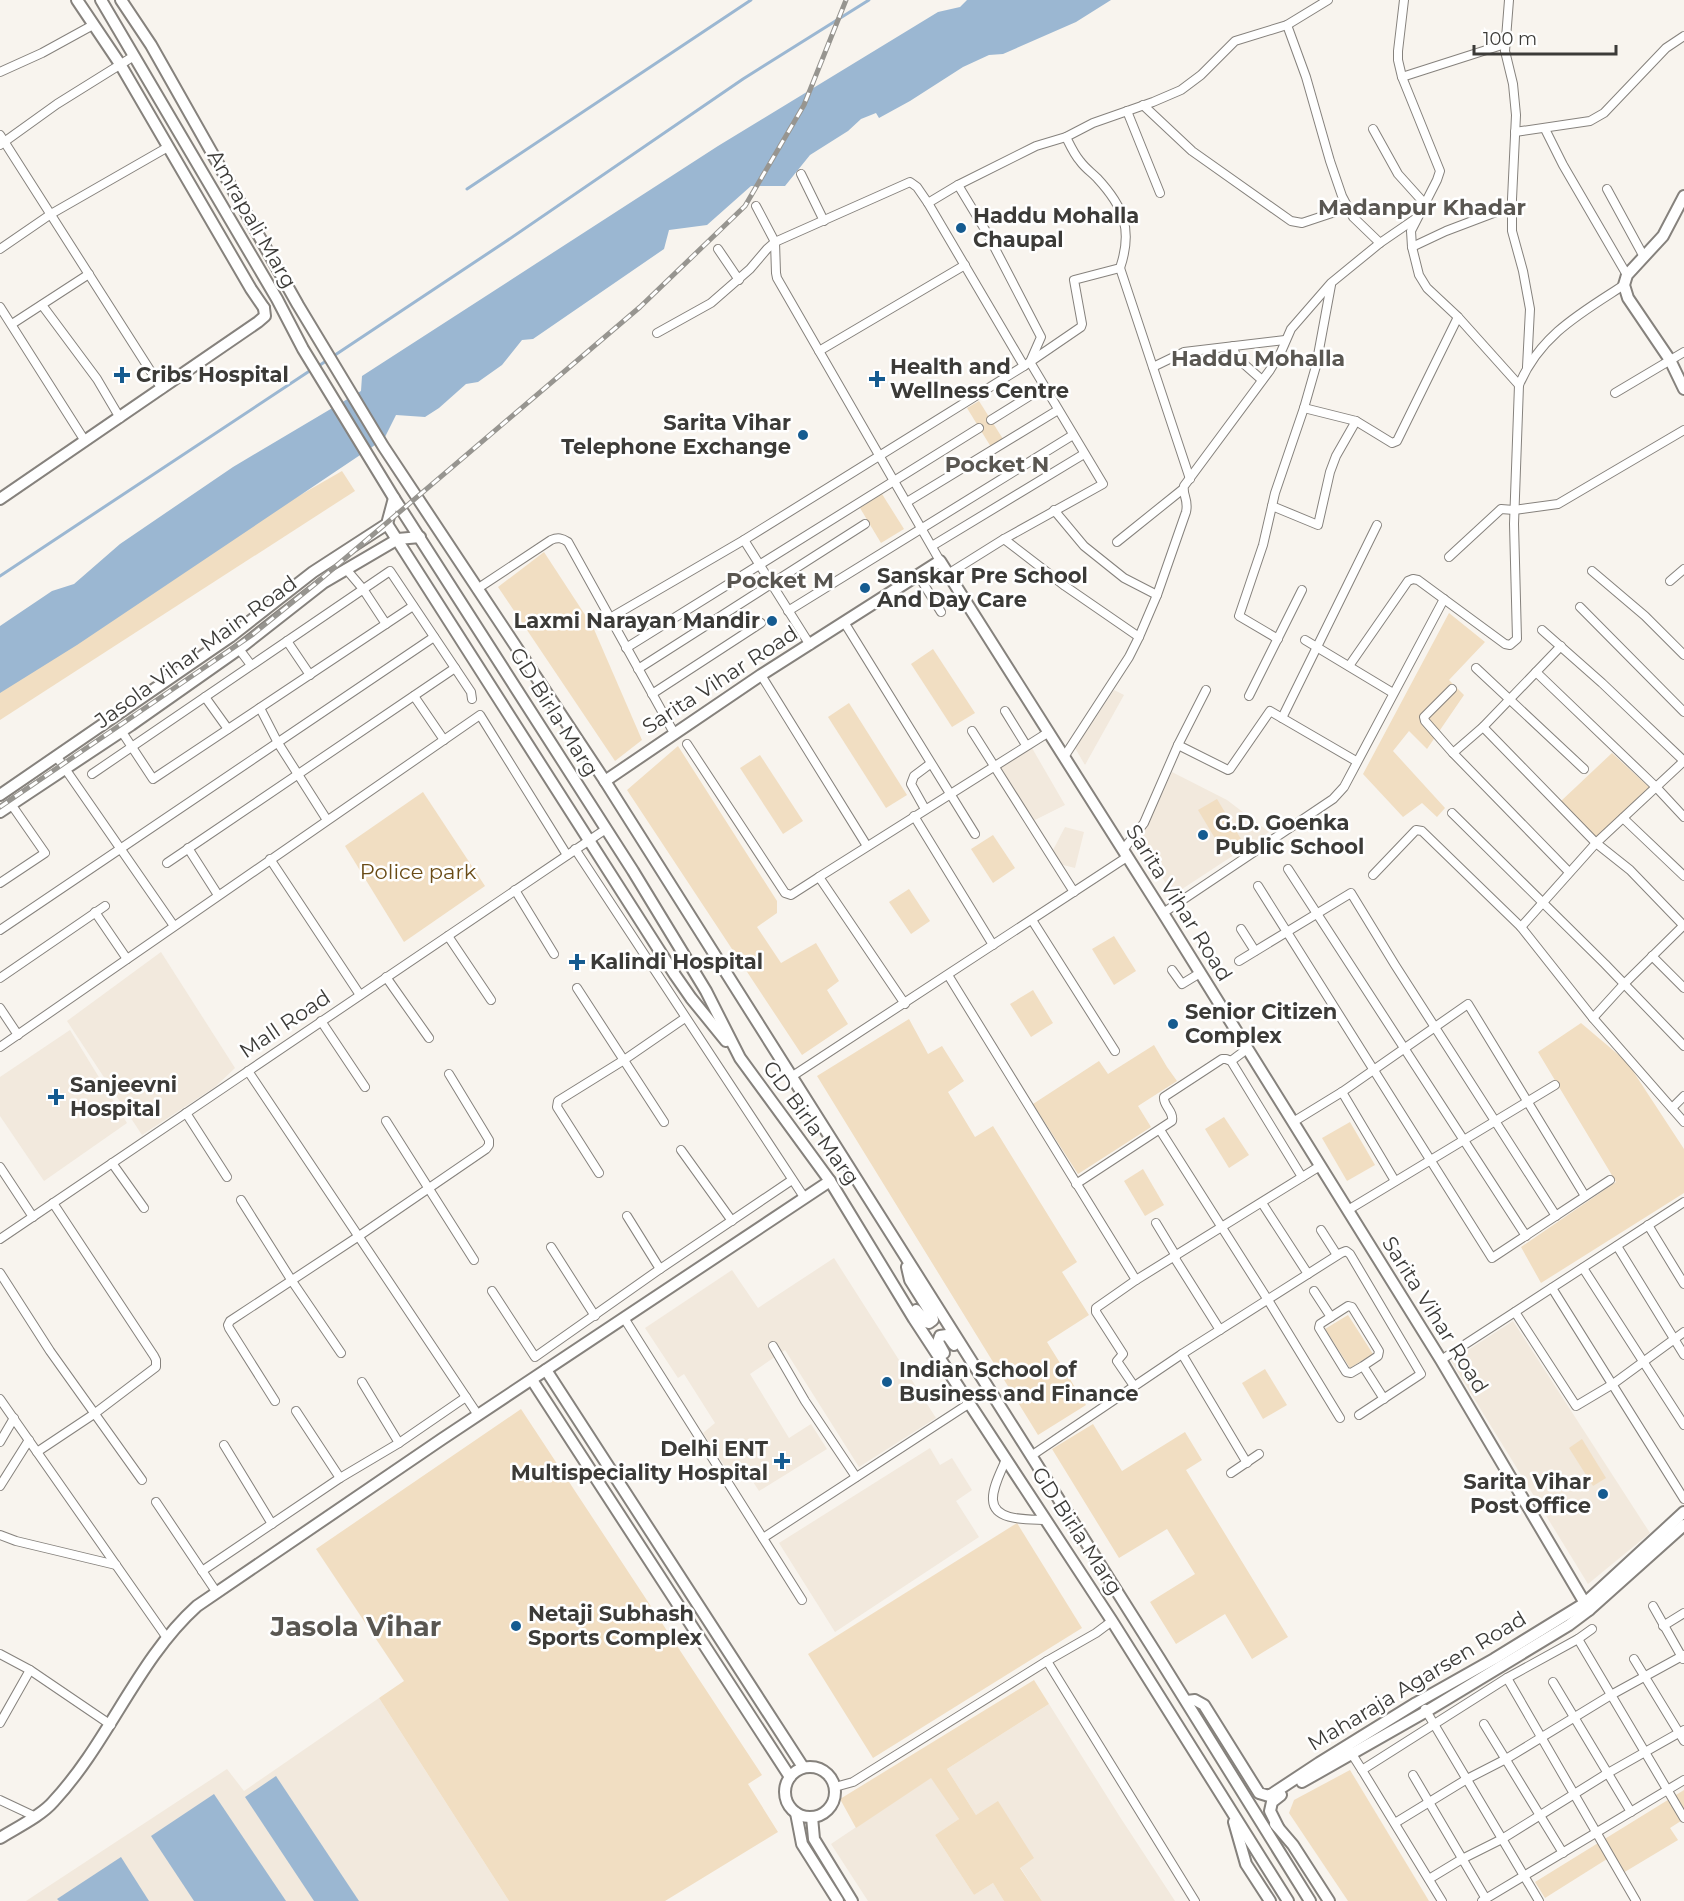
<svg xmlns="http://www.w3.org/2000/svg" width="1684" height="1901" font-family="Montserrat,sans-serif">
	<rect width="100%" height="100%" fill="#f8f4ee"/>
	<!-- built -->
	<g fill="#f2e9dd">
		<polygon points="1114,690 1124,695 1085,765 1075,748"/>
		<polygon points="1032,748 1065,805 1033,821 999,768"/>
		<polygon points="1172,772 1227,800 1269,832 1173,895 1138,838 1146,828"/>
		<polygon points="1065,827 1084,832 1075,868 1059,864 1052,852"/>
		<polygon points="161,952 235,1068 215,1087 142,1135 67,1021"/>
		<polygon points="70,1030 127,1123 44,1181 0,1116 0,1077"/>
		<polygon points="834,1258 936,1418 859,1467 785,1350 750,1374 789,1438 811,1424 827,1449 759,1491 744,1468 731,1476 703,1433 715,1423 684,1374 678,1378 645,1328 732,1270 758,1308"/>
		<polygon points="1513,1321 1650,1533 1588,1584 1451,1361"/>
		<polygon points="930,1448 940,1465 952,1458 972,1490 956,1501 979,1537 835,1632 779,1543"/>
		<polygon points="379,1698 509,1901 26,1901 227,1769 244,1791"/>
		<polygon points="1049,1704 1120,1817 1175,1901 1042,1901 1020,1867 1033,1858 998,1802 976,1815 947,1769"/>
		<polygon points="931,1777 959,1819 935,1835 974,1895 993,1883 1004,1901 868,1901 831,1844"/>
	</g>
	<!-- green -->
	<g fill="#f1dec2">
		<polygon points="979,401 1003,439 991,447 967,408"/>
		<polygon points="342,471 355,491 0,720 0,683 97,612"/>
		<polygon points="882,494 904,529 881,543 860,508"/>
		<polygon points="544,552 593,627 642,740 615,761 498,587"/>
		<polygon points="1449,613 1485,642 1449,680 1464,695 1427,749 1409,731 1393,751 1445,808 1437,817 1422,803 1403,817 1363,774"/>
		<polygon points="933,649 975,713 952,727 911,664"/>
		<polygon points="849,703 907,795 886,808 828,717"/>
		<polygon points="678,746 777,901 777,913 757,927 781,963 816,943 839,981 827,990 848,1024 802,1055 627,790"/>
		<polygon points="1612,753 1650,788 1596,839 1560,802"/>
		<polygon points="760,755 803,821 783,834 740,768"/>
		<polygon points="423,792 485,886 404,942 345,846"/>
		<polygon points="1217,799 1241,839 1222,850 1198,810"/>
		<polygon points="993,835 1015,868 993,883 971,849"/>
		<polygon points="909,889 930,921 911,934 889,902"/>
		<polygon points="1114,936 1136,971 1114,985 1092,949"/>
		<polygon points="1033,990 1053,1023 1031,1037 1010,1004"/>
		<polygon points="909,1019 928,1054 942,1046 964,1081 948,1092 975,1137 993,1126 1077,1262 1062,1272 1089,1315 1047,1342 1086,1405 1038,1435 817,1076"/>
		<polygon points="1581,1023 1627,1062 1684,1149 1684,1193 1541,1283 1521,1247 1616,1182 1538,1052"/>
		<polygon points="1154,1045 1167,1067 1177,1081 1138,1106 1151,1127 1078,1174 1033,1104 1099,1061 1108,1074"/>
		<polygon points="1224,1117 1249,1155 1229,1168 1205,1129"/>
		<polygon points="1350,1122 1375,1165 1347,1181 1322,1138"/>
		<polygon points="1143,1169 1164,1205 1145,1216 1124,1181"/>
		<polygon points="1348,1315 1373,1354 1350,1368 1325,1329"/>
		<polygon points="1265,1369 1287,1405 1263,1419 1242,1383"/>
		<polygon points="521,1409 762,1775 748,1784 778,1832 665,1901 509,1901 379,1698 404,1681 316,1549"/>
		<polygon points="1093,1424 1122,1471 1185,1432 1202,1460 1186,1470 1288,1637 1252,1659 1225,1614 1176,1644 1150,1602 1195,1574 1167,1529 1119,1558 1052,1449"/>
		<polygon points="1582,1439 1606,1478 1593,1486 1569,1448"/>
		<polygon points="1017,1523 1082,1628 873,1758 808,1654"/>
		<polygon points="1034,1680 1049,1704 947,1769 976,1815 998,1801 1034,1858 1020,1868 1042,1901 1004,1901 993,1883 974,1895 935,1835 959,1819 931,1778 856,1828 840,1799"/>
		<polygon points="1350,1770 1429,1901 1348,1901 1289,1813 1294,1800"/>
		<polygon points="1684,1790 1684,1819 1670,1828 1678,1840 1618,1876 1607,1859 1545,1898 1535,1882"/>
	</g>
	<!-- water -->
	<g fill="#9bb7d2">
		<polygon points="967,0 1111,0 1076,22 1003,54 989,55 963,67 910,101 879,118 876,113 861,119 848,131 810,155 785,186 751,186 707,225 669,230 664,249 533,339 522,340 502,365 478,382 466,384 439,408 425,417 396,415 384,439 77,645 0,693 0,626 52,591 74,584 120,544 233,467 361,391 362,376 718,146 938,12 960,7"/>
		<polygon points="276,1776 359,1901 314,1901 245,1797"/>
		<polygon points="214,1794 286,1901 194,1901 151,1836"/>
		<polygon points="121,1857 149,1901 59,1901 57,1899"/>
	</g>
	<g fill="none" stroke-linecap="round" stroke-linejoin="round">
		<!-- stream -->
		<g stroke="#9bb7d2" stroke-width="3">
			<polyline points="467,189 751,0"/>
			<polyline points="317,367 505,242 743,79 869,0"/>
			<polyline points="0,576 311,370"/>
		</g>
		<!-- street casing -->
		<g stroke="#86827d" stroke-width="10">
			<g id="street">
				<polyline points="1404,0 1398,51 1398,60 1402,77 1440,171 1437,180 1411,231 1412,247 1419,275 1427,288 1458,317 1519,385"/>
				<polyline points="1509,0 1505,51 1513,84 1516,115 1512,199 1512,231 1523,271 1530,309 1527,367"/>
				<polyline points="1287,25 1306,77 1330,161 1342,196 1353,217 1380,243"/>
				<polyline points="0,72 42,53 93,25"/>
				<polyline points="1402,77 1505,44"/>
				<polyline points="1143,105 1192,151 1291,221 1302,223 1347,208"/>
				<polyline points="1127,111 1160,193"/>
				<polyline points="1373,129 1398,174 1425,204"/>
				<polyline points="1545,129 1563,165 1627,275"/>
				<polyline points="1515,132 1590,121 1604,113 1666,48 1684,36"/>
				<polyline points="0,135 162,389"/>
				<polyline points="0,145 57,104 134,56"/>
				<polyline points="801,174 824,221"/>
				<polyline points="1607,189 1644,257"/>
				<polyline points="928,203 958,185 1036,146 1066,137 1093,123 1153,102 1181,90 1201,75 1235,41 1287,25 1328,0"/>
				<polyline points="756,206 775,242 776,273 777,278 940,561"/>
				<polyline points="1412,247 1446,231 1512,206"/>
				<polyline points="0,249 51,214 168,147"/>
				<polyline points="718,249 739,280"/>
				<polyline points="1120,268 1190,479"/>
				<polyline points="42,305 97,379 120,418"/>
				<polyline points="0,307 85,441"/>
				<polyline points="12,324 89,274"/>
				<polyline points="657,333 711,303 750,269 767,249 775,242 910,182 917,187 928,203 1024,366"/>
				<polyline points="1233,346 1236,357 1262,380"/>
				<polyline points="819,351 965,265"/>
				<polyline points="1153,367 1184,352 1285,340"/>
				<polyline points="1615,393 1684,352"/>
				<polyline points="991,420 1044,387"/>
				<polyline points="1356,421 1392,443 1397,441 1458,317"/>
				<polyline points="907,502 1058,410"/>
				<polyline points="1272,506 1318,525 1330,472 1336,456 1356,421 1304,408"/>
				<polyline points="1054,510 1084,546 1124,578 1157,595"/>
				<polyline points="1004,539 1065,586 1139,637"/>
				<polyline points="744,540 810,645"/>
				<polyline points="1117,542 1183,489"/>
				<polyline points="932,546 1084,454"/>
				<polyline points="1449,557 1501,509 1514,510 1558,504 1684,430"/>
				<polyline points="346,569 363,589 386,624"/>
				<polyline points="1592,571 1645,616 1684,655"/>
				<polyline points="948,574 1004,539 1103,484 1030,362 1041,337 987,233 958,185"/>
				<polyline points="918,575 941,612"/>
				<polyline points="1670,581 1684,569"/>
				<path d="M477,589L551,540C558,537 562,538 568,542L674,733"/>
				<polyline points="1580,607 1684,712"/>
				<polyline points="788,611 1073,435"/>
				<path d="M610,618L744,540L1024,366L1081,327L1082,324L1074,280L1120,268C1133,230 1124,207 1097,178C1091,172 1085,168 1080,161C1074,154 1070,145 1066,137"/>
				<polyline points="844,622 975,834"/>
				<polyline points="1542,630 1602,683 1684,761"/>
				<polyline points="1278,639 1239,616 1263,545 1275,493 1304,408 1316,366 1331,285"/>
				<polyline points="1305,640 1393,693"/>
				<polyline points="287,641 310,675"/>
				<polyline points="626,648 979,428"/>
				<polyline points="239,649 251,665"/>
				<path d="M1349,666L1408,581L1413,579L1418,580L1505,644L1510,645L1517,639L1514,524L1519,385C1540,335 1581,313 1624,285"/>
				<polyline points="1476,668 1584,769"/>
				<polyline points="638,669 865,524"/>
				<polyline points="1536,672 1656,787 1684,817"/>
				<polyline points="761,675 867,846"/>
				<polyline points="1452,689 1424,717 1425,721 1453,753 1569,872"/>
				<polyline points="652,694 761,623"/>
				<polyline points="414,696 444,740"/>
				<polyline points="1249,696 1302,590"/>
				<polyline points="205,697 228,729"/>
				<polyline points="260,708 278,743 327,820"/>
				<polyline points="1005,711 1026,745"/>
				<polyline points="1282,718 1377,525"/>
				<polyline points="1483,727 1596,843 1630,870 1684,926"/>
				<polyline points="972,731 1074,892"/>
				<polyline points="122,732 153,779 413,606"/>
				<polyline points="687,744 785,893 791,895 819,877 905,1004"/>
				<polyline points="1178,745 1228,770 1230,769 1270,711 1356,761"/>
				<polyline points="1453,753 1483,727 1561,646"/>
				<polyline points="57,757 174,926"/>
				<path d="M1064,757L1129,657L1139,637L1157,595L1186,512C1189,499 1182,495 1184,486L1270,370L1281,352L1291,329L1331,283L1380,243L1415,219"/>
				<polyline points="92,774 390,571 455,668 471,692 472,699"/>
				<polyline points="925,809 911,784 914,776 930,764"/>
				<polyline points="1452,813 1605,964 1684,1046"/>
				<polyline points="914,816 993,945"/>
				<polyline points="1623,818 1684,876"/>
				<polyline points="188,848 218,895"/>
				<polyline points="575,849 804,1197"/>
				<polyline points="1123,850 1144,823 1178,745 1206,690"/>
				<polyline points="270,859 360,995"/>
				<polyline points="167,863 455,668"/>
				<polyline points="1288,869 1526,1236"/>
				<polyline points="1373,875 1416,830 1422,831 1521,927 1593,1018 1684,1122"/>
				<polyline points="819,877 1049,732"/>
				<polyline points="0,883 45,853 11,804"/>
				<polyline points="1258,886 1492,1258 1610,1180"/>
				<polyline points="515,890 554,954"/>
				<polyline points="95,912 127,959"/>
				<polyline points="1163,913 1333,799 1344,787 1444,599"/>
				<polyline points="1032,920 1115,1051"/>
				<polyline points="1521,927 1596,843 1684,761"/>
				<polyline points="1241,929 1255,951"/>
				<polyline points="0,930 434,637"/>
				<polyline points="448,936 491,1000"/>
				<polyline points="1652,956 1684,988"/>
				<polyline points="1239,961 1351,893 1395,965 1556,1216"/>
				<polyline points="1172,970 1182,984 1200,973"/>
				<polyline points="948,975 1136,1280"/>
				<polyline points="386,977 429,1038"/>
				<polyline points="0,978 105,906"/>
				<polyline points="577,988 664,1122"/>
				<polyline points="0,1008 18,1035"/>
				<polyline points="1593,1018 1624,984 1684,925"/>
				<polyline points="321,1021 365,1087"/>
				<polyline points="0,1047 480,715 567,855"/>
				<polyline points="1231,1061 1247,1049"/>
				<polyline points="248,1071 478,1415"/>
				<polyline points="791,1077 1127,857"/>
				<polyline points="1342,1092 1395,1181"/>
				<polyline points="1672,1108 1684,1096"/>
				<polyline points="186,1113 227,1177"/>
				<polyline points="386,1121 474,1260"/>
				<polyline points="1293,1122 1342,1092 1468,1004 1585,1196"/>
				<polyline points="1160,1130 1268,1300 1340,1418"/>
				<polyline points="681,1150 732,1221"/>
				<polyline points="112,1163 144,1208"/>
				<polyline points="0,1167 33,1217"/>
				<polyline points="599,1173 557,1107 558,1101 624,1060 685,1018"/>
				<path d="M1076,1184L1172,1121C1174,1111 1163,1106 1164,1097L1222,1059H1226L1231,1061L1302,1177"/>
				<polyline points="241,1200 292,1281 341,1353"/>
				<polyline points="1262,1203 1308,1274"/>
				<polyline points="1348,1210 1555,1085"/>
				<polyline points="627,1216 660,1269"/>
				<polyline points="1156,1223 1176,1256"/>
				<polyline points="1648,1225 1684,1284"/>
				<polyline points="1321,1230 1337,1255"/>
				<polyline points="0,1239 606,829"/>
				<polyline points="1617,1246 1684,1355"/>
				<polyline points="551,1247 595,1316"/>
				<polyline points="1174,1257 1220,1330"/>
				<polyline points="1583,1268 1684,1425"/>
				<polyline points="0,1273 50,1351 142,1480"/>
				<polyline points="1552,1288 1684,1499"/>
				<polyline points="492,1291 535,1357 660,1269 792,1180"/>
				<polyline points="1314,1291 1331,1317"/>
				<polyline points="1515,1312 1576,1406 1613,1384 1684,1332"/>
				<polyline points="624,1318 802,1600"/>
				<polyline points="773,1346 805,1401 856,1477"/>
				<polyline points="1182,1354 1247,1463"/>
				<polyline points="1441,1360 1684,1202"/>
				<polyline points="1363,1366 1378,1356 1379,1351 1352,1307 1348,1306 1320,1324 1319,1328 1346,1372 1351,1373 1363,1366 1384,1399"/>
				<polyline points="362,1382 399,1443"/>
				<polyline points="1134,1386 1117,1361 1123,1354 1096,1312 1096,1308 1136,1280 1320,1166"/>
				<polyline points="0,1399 167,1638"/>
				<polyline points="275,1401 229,1328 228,1325 230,1321 359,1236 486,1149 489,1145 489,1140 449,1074"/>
				<polyline points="296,1411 340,1478"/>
				<polyline points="0,1442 14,1418"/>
				<polyline points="224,1445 272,1524"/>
				<polyline points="37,1452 94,1414 156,1367 156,1360 154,1356 53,1203"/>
				<polyline points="1031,1456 1182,1354 1341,1253 1346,1251 1350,1254 1421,1374 1359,1415"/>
				<path d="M1006,1459C1002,1470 992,1487 993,1500C994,1522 1030,1519 1046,1520"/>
				<polyline points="1231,1473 1259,1454"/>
				<polyline points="0,1486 29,1440"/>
				<polyline points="156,1502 217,1593"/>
				<polyline points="0,1535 16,1541 116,1565"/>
				<polyline points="763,1538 970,1403"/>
				<polyline points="202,1571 340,1478 399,1443 466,1397"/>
				<polyline points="1653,1606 1683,1659"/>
				<polyline points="1663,1626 1684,1613"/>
				<polyline points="1578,1639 1684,1818"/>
				<polyline points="0,1654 30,1670 111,1725"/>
				<polyline points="1634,1659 1684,1741"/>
				<polyline points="1047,1661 1195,1901"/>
				<polyline points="1507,1678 1636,1901"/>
				<polyline points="1553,1682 1631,1812"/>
				<polyline points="1425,1709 1539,1901"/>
				<polyline points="0,1723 30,1670"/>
				<polyline points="1484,1724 1563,1853"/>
				<polyline points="1350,1751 1362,1770"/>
				<polyline points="1413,1775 1486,1899"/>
				<polyline points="835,1787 853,1782 1047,1661 1096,1633 1112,1621"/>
				<polyline points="0,1800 34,1816"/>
				<polyline points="1395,1823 1467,1779 1506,1759 1611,1695 1684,1655"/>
				<polyline points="1429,1879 1462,1859 1502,1839 1608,1773 1684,1730"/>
				<polyline points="1442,1901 1362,1770 1507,1678 1578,1639 1592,1629"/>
				<polyline points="1482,1901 1684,1780"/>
			</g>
		</g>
		<!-- secondary casing -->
		<g stroke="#86827d" stroke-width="14">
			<g id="secondary">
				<polyline points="77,0 120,64 251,289 264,308"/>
				<polyline points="101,0 277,299 303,349 394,498 633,871 706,991 740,1058 830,1181 914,1319 1112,1621 1288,1901"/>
				<polyline points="121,0 151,45 298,305 383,446 605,781 1159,1658 1310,1901"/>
				<polyline points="1684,196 1663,236 1627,275 1624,285 1628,298 1670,360 1684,389"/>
				<polyline points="0,499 258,322 265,316 264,308"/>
				<polyline points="387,524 675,975 691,998 726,1041"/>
				<polyline points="605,781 761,675 940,561 1163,913 1441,1360 1589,1610"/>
				<polyline points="0,795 230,637 313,572 387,524 394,498"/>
				<polyline points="0,812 131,725 239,649 323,583 398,539 420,537"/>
				<polyline points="907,1267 910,1280 932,1315 933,1320 929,1323 926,1322 916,1310"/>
				<polyline points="944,1353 938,1342 940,1336 947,1335 954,1345"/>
				<polyline points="546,1370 803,1767"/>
				<polyline points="532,1380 790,1777"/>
				<polyline points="1187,1701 1195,1700 1204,1705 1259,1793 1269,1796 1319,1763 1416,1703 1494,1659 1585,1603 1684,1512"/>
				<circle cx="810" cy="1792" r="25"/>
				<polyline points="1302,1782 1427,1711 1569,1625 1589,1610 1684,1525"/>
				<polyline points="796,1813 802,1844 838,1901"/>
				<polyline points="812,1817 814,1839 852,1901"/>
				<polyline points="1234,1822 1246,1864 1270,1901"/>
				<polyline points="1275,1824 1293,1845 1329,1901"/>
				<polyline points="1278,1827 1270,1811 1272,1802 1281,1795"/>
				<path d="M0,1838C16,1828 41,1816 53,1802C109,1742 137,1660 197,1606L442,1439L830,1181"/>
			</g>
		</g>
		<!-- street -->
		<use href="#street" stroke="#fff" stroke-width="8"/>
		<!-- secondary -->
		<use href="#secondary" stroke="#fff" stroke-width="10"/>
		<!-- rail casing -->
		<g stroke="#979590" stroke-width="5">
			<polyline id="rail" points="0,807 252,635 315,584 640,307 745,206 804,105 846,0"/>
		</g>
		<!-- rail -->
		<use href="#rail" stroke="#fff" stroke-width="3" stroke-dasharray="9" stroke-linecap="butt"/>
	</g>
	<!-- markers -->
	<g fill="#155b90" stroke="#fff" stroke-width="2">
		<circle cx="961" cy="228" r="6"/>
		<path d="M119 366h6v6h6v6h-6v6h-6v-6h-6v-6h6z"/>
		<path d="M874 370h6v6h6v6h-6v6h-6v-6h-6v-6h6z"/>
		<circle cx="803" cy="435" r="6"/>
		<circle cx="865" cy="588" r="6"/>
		<circle cx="772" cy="621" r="6"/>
		<circle cx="1203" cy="835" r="6"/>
		<path d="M574 953h6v6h6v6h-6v6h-6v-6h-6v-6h6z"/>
		<circle cx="1173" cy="1024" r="6"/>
		<path d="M53 1088h6v6h6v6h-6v6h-6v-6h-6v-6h6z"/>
		<circle cx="887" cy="1382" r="6"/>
		<path d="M779 1452h6v6h6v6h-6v6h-6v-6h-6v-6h6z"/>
		<circle cx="1603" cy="1494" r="6"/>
		<circle cx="516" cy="1626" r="6"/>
	</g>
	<g text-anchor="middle" stroke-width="5" stroke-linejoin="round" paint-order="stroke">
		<!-- poi labels -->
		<g font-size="21" font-weight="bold" fill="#3c3b38" stroke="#fff" text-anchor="start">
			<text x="973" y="223">Haddu Mohalla<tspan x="973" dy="24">Chaupal</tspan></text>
			<text x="890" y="374">Health and<tspan x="890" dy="24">Wellness Centre</tspan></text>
			<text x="136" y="382">Cribs Hospital</text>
			<text x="791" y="430" text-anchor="end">Sarita Vihar<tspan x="791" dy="24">Telephone Exchange</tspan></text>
			<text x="877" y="583">Sanskar Pre School<tspan x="877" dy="24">And Day Care</tspan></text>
			<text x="760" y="628" text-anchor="end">Laxmi Narayan Mandir</text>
			<text x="1215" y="830">G.D. Goenka<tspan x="1215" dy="24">Public School</tspan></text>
			<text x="590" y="969">Kalindi Hospital</text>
			<text x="1185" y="1019">Senior Citizen<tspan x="1185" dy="24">Complex</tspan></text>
			<text x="70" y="1092">Sanjeevni<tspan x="70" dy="24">Hospital</tspan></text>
			<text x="899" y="1377">Indian School of<tspan x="899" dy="24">Business and Finance</tspan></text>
			<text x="768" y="1456" text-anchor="end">Delhi ENT<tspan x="768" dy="24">Multispeciality Hospital</tspan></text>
			<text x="1591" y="1489" text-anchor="end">Sarita Vihar<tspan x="1591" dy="24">Post Office</tspan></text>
			<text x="528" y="1621">Netaji Subhash<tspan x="528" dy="24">Sports Complex</tspan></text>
		</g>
		<!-- street labels -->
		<g font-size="21" fill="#3c3b38" stroke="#fff">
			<text transform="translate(252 219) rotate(60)" y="7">Amrapali Marg</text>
			<text transform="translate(196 652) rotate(-36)" y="7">Jasola Vihar Main Road</text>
			<text transform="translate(720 680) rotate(-33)" y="7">Sarita Vihar Road</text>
			<text transform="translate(554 712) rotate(58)" y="7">GD Birla Marg</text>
			<text transform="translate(1179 903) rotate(58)" y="7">Sarita Vihar Road</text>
			<text transform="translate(285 1024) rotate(-34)" y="7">Mall Road</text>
			<text transform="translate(811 1123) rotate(54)" y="7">GD Birla Marg</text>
			<text transform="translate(1435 1315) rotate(58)" y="7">Sarita Vihar Road</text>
			<text transform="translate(1077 1531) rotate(57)" y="7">GD Birla Marg</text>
			<text transform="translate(1417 1681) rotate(-31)" y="7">Maharaja Agarsen Road</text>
		</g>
		<!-- park labels -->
		<g font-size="21" fill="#6a4c16" stroke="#fff">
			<text x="418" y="879">Police park</text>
		</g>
		<!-- neighbourhood labels -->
		<g font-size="22" font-weight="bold" fill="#5a5752" stroke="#fff">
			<text x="1422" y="215">Madanpur Khadar</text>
			<text x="1258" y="366">Haddu Mohalla</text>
			<text x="997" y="472">Pocket N</text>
			<text x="780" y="588">Pocket M</text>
		</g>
		<!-- district labels -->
		<g font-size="27" font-weight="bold" fill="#5a5752" stroke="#fff">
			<text x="356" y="1636">Jasola Vihar</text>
		</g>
	</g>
	<!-- scale -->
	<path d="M1474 45v9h142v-9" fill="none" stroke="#3c3b38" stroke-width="3"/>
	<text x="1483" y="45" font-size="18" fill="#3c3b38" stroke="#ffffff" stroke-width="4.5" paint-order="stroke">100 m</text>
</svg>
